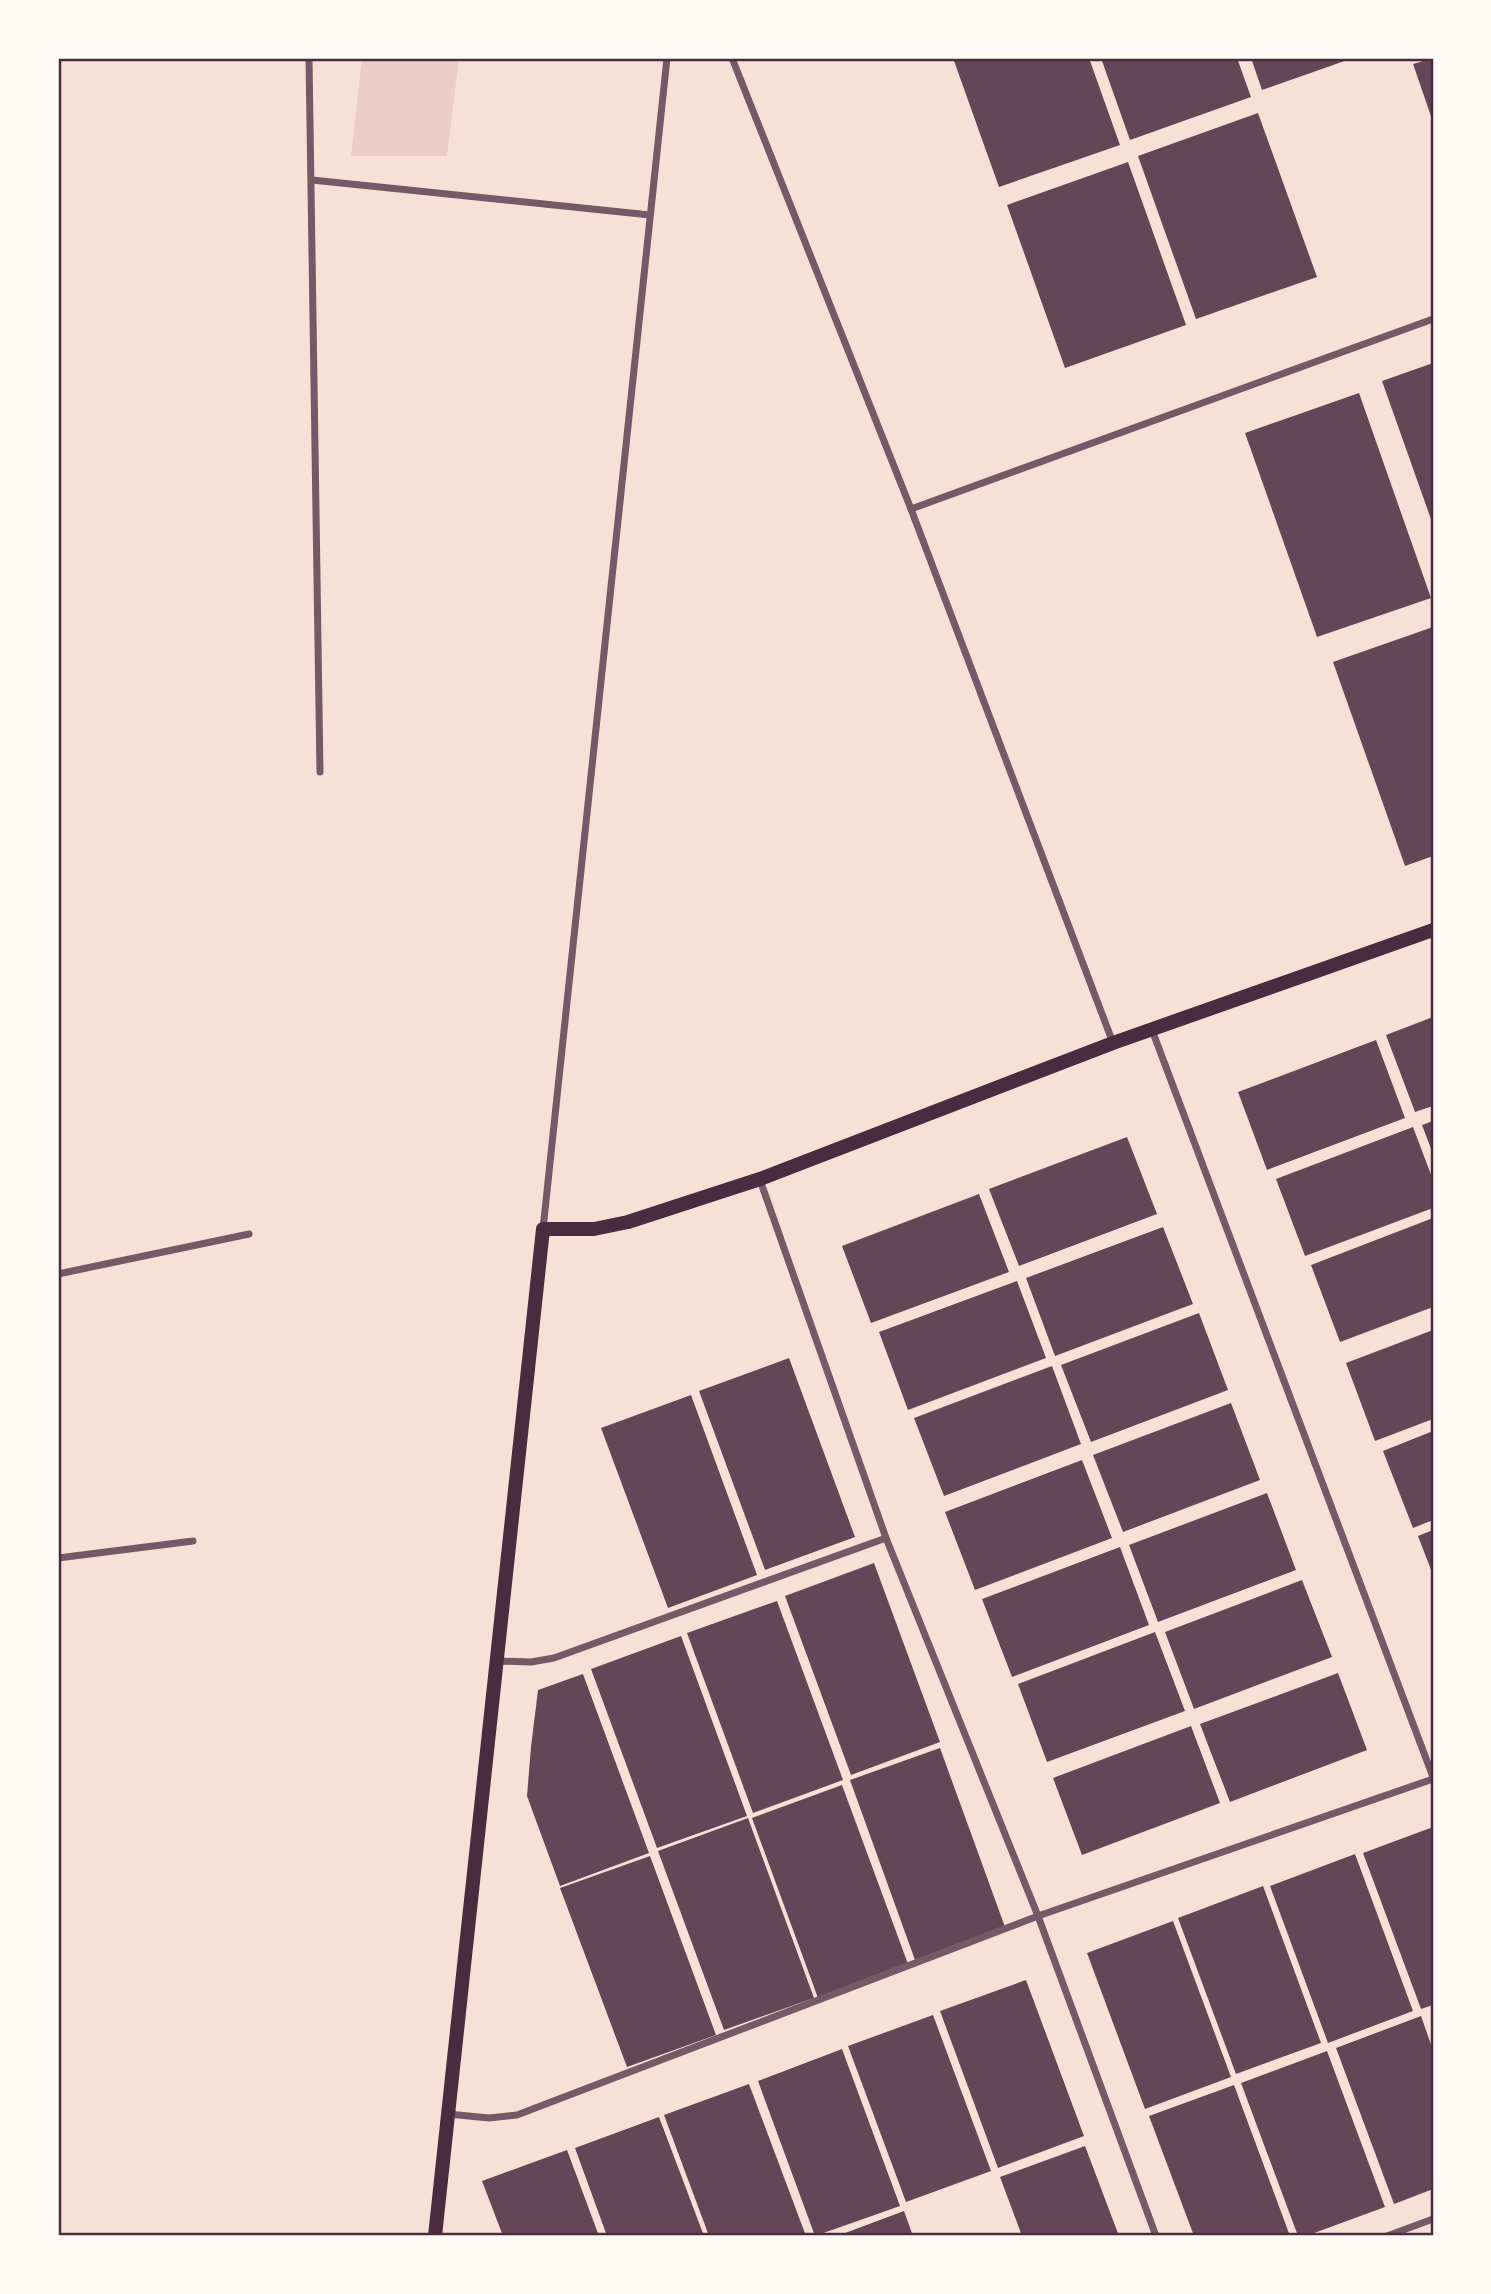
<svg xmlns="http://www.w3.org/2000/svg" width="1491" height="2294" font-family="'PT Sans',sans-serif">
	<rect width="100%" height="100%" fill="#f7e1d7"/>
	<!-- green -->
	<polygon fill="#ebcfc5" points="362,58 459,58 447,156 351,156"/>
	<!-- building -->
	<g fill="#644757">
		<polygon points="953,58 1089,58 1120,145 999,187"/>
		<polygon points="1101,58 1237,58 1251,97 1130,140"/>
		<polygon points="1251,58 1353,58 1262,90"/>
		<polygon points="1433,58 1433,122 1413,64"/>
		<polygon points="1258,113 1317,277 1196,319 1138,156"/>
		<polygon points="1128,162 1186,325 1065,368 1007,205"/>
		<polygon points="1433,363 1433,525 1382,381"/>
		<polygon points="1359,393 1431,598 1317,637 1245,433"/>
		<polygon points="1433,627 1433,856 1405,866 1333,662"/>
		<polygon points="1433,1017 1433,1106 1415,1112 1386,1035"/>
		<polygon points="1376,1040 1405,1118 1267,1170 1238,1092"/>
		<polygon points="1433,1121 1433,1154 1422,1125"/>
		<polygon points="1413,1127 1433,1180 1433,1208 1305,1256 1276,1179"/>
		<polygon points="1127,1137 1157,1214 1019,1266 989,1189"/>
		<polygon points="979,1194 1009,1272 871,1323 842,1246"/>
		<polygon points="1433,1218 1433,1307 1340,1342 1311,1265"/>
		<polygon points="1163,1227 1193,1304 1055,1356 1026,1278"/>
		<polygon points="1017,1281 1046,1358 908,1410 879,1332"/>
		<polygon points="1199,1313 1228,1390 1091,1442 1061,1365"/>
		<polygon points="1433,1330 1433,1419 1375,1441 1346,1363"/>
		<polygon points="789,1358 855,1537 765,1570 699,1391"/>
		<polygon points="1052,1366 1081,1444 944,1496 914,1418"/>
		<polygon points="691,1395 757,1575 668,1608 601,1428"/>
		<polygon points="1231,1403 1260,1480 1123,1532 1093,1455"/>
		<polygon points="1433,1431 1433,1520 1413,1528 1383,1451"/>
		<polygon points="1082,1460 1112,1538 975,1590 945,1512"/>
		<polygon points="1267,1493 1296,1570 1158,1622 1129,1545"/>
		<polygon points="1433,1530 1433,1575 1418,1536"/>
		<polygon points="1120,1547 1149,1625 1012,1677 982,1599"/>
		<polygon points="874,1563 940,1742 851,1775 785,1596"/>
		<polygon points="1302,1580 1332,1657 1194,1709 1165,1632"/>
		<polygon points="777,1601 843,1780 753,1813 687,1633"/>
		<polygon points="1155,1632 1185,1711 1047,1762 1018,1684"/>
		<polygon points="681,1636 747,1816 657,1848 591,1669"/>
		<polygon points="1338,1673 1367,1750 1230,1802 1200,1724"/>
		<polygon points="583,1674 649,1853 560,1886 527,1796 531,1747 538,1690"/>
		<polygon points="1191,1726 1220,1803 1082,1855 1053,1778"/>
		<polygon points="940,1748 1005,1927 915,1960 850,1780"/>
		<polygon points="842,1785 908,1964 818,1998 752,1818"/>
		<polygon points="748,1818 814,1998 724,2030 658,1851"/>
		<polygon points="1433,1827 1433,2005 1421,2009 1363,1853"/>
		<polygon points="1355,1854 1413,2011 1328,2043 1270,1886"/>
		<polygon points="650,1856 716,2035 627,2067 560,1888"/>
		<polygon points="1263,1886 1321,2043 1236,2074 1178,1918"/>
		<polygon points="1173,1921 1231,2077 1145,2109 1087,1953"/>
		<polygon points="1026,1980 1084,2136 998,2168 940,2011"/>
		<polygon points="933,2015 991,2171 906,2202 848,2046"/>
		<polygon points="1421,2016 1433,2050 1433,2189 1394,2204 1336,2048"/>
		<polygon points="842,2049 900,2206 815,2236 758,2081"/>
		<polygon points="1327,2051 1385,2207 1306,2236 1298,2236 1241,2083"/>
		<polygon points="749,2084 806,2236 709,2236 664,2115"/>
		<polygon points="1234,2085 1290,2236 1194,2236 1149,2116"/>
		<polygon points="659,2117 704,2236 607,2236 575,2148"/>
		<polygon points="1085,2146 1119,2236 1022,2236 1000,2177"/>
		<polygon points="567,2150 599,2236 503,2236 482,2181"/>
		<polygon points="904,2211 913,2236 837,2236"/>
	</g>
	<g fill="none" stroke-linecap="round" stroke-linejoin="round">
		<!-- minor -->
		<g stroke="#755966" stroke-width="7">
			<polyline points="309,58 320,772"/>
			<polyline points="732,58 911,509 1113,1043"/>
			<polyline points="312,180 650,215"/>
			<polyline points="911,509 1433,319"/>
			<polyline points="1152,1030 1433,1777"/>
			<polyline points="760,1180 886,1538 1038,1916 1156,2236"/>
			<polyline points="543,1229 667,58"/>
			<polyline points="58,1274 249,1234"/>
			<polyline points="58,1558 193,1541"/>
			<polyline points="497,1661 531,1662 554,1658 886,1538"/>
			<polyline points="448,2114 489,2118 517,2115 1038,1916 1433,1779"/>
			<polyline points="1387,2236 1433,2219"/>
		</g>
		<!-- secondary -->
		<polyline stroke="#4a2c40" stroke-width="14" points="435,2236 543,1229 594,1229 628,1222 760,1179 1113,1043 1433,930"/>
	</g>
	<!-- border -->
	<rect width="1491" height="2294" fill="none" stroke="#fffaf5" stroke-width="119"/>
	<rect x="60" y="60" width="1372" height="2174" fill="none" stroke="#4a2c40" stroke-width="2.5"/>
</svg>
